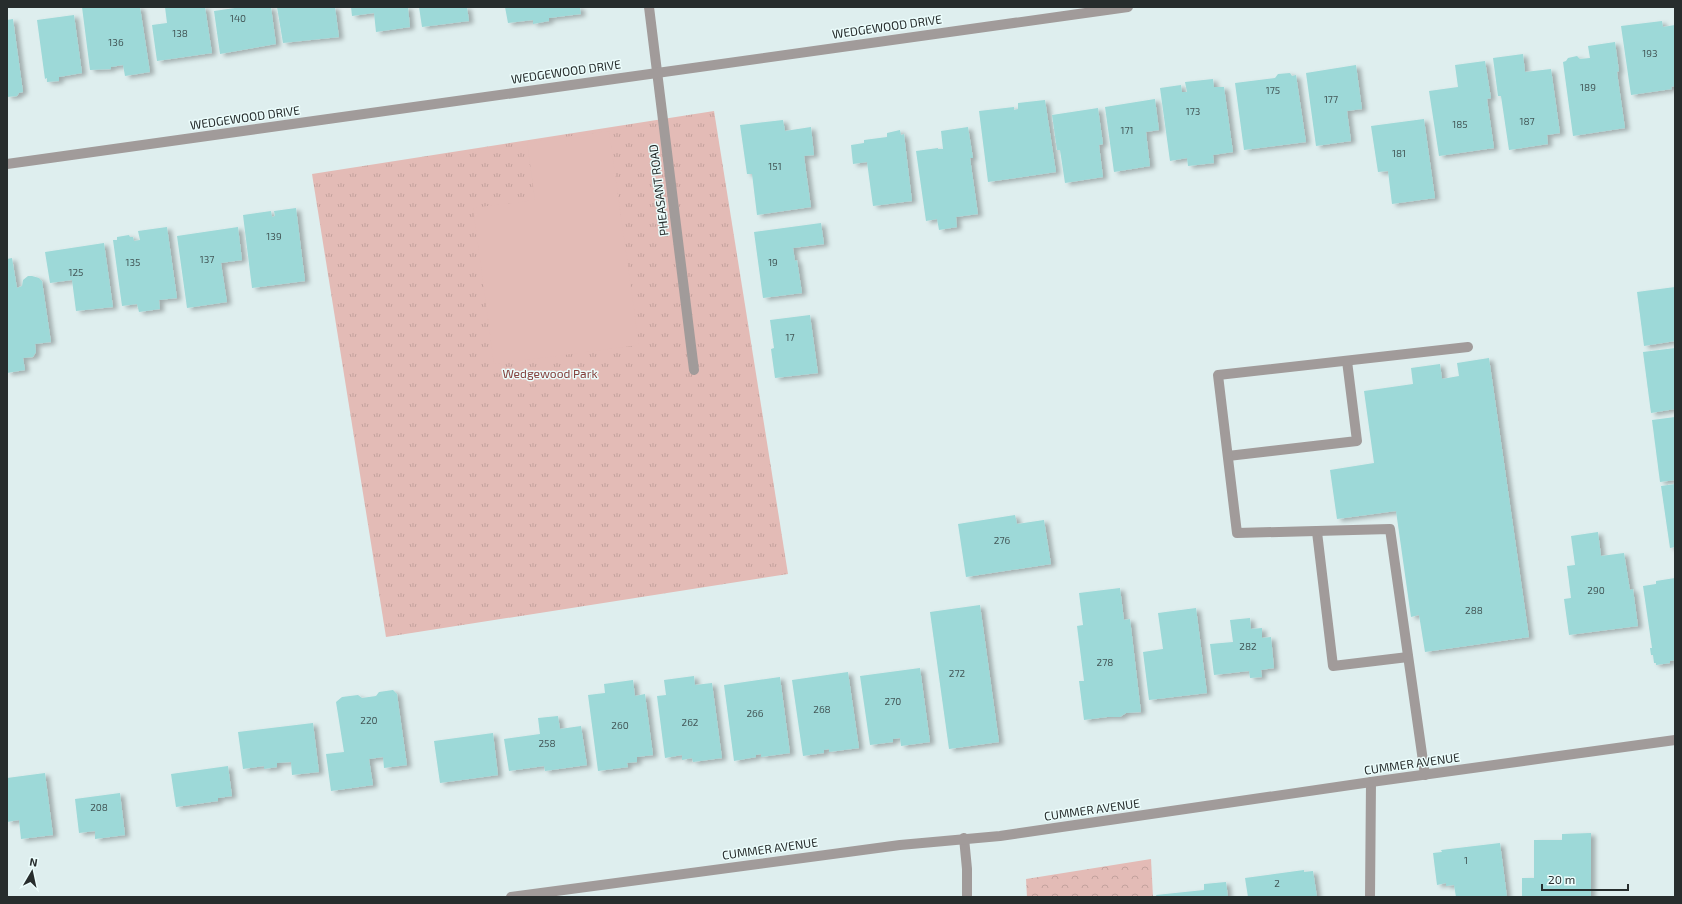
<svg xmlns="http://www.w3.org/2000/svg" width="1682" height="904" font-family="'Exo 2',sans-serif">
	<defs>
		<pattern id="forest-crowns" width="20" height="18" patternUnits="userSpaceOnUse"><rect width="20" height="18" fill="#e3bbb6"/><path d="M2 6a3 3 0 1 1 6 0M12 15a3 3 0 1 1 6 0" fill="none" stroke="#c3a19d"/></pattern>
		<pattern id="park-tufts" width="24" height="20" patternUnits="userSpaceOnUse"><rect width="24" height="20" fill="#e3bbb6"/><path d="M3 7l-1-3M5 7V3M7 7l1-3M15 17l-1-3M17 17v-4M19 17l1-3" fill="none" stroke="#c3a19d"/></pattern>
		<filter id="shadow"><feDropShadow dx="4.5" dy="2.5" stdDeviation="2" flood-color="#0004"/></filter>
	</defs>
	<rect width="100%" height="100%" fill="#deeeee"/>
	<!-- forest -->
	<polygon fill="url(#forest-crowns)" points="1151,859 1153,897 1027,897 1026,879"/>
	<!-- park -->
	<polygon fill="url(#park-tufts)" points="714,111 788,574 386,637 312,174"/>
	<!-- pitch -->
	<polygon fill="#e3bbb6" points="609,131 639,345 494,364 473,208 535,200 527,142"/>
	<!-- building -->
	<g fill="#9dd9d8" filter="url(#shadow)">
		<polygon points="82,7 140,7 150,72 125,76 123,65 111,67 111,69 90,70"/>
		<polygon points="165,7 205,7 212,53 157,61 152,25 167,23"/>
		<polygon points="242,7 271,7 276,44 220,54 214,11"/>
		<polygon points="277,7 335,7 339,37 283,43"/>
		<polygon points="351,7 408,7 410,27 376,32 374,13 352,16"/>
		<polygon points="419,7 467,7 469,21 422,27"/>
		<polygon points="505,7 580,7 581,14 549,18 549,21 533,24 533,20 508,23"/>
		<polygon points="74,15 82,73 59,77 59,81 47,82 47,78 45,79 37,20"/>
		<polygon points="13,19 23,92 19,93 17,96 7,97 7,20"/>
		<polygon points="1662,21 1663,27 1675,25 1675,86 1671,87 1672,89 1631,95 1621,26"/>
		<polygon points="1615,42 1619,71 1617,72 1625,128 1573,136 1563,62 1566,61 1568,58 1577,56 1580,59 1590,58 1588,46"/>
		<polygon points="1523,54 1525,72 1551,69 1560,133 1547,135 1548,144 1509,150 1501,96 1498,96 1493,58"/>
		<polygon points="1485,61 1491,98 1487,99 1494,148 1439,156 1429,91 1458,87 1455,65"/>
		<polygon points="1356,65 1362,109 1347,111 1351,141 1316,146 1306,73"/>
		<polygon points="1290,73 1292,76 1296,75 1306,142 1244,150 1235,83 1275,78 1278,74"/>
		<polygon points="1213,79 1214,87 1224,87 1233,152 1213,155 1214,163 1188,166 1187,158 1170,161 1160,88 1181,85 1182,92 1187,92 1185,82"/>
		<polygon points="1155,99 1159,130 1146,132 1150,166 1114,172 1105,107"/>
		<polygon points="1045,100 1056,172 988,182 979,111 1014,107 1014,110 1018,109 1018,103"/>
		<polygon points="1098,108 1103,144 1099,145 1103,177 1065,183 1060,150 1057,150 1052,115"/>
		<polygon points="1424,119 1435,198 1392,204 1388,171 1378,172 1371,126"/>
		<polygon points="783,120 785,131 811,127 814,155 804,156 811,207 757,215 752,174 747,174 740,125"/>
		<polygon points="968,127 973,158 970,158 978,214 956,217 957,227 939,230 937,219 926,221 916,151 938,148 938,149 943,149 941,131"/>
		<polygon points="900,130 901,135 904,134 912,201 873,206 867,162 853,164 851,145 864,143 864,140 887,137 887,133"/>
		<polygon points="296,208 305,281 252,288 243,215 271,211 272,217 275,216 274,211"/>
		<polygon points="821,223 824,244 793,248 795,261 797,260 802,293 763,298 754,232"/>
		<polygon points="167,227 177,298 159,300 160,309 139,312 137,304 122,306 113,240 117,240 117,237 129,235 130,237 133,237 134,241 140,240 138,231"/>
		<polygon points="238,227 242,260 221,263 227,302 187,308 177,236"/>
		<polygon points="104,243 113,307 76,311 72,280 50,283 45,252"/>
		<polygon points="12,258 17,288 22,286 23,280 28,276 32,276 39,278 42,281 51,342 35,344 36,352 33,357 23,358 25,370 7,373 7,259"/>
		<polygon points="1675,287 1675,341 1644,346 1637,292"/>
		<polygon points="810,315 818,373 775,378 771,349 774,348 770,320"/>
		<polygon points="1675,348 1675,409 1651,413 1643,352"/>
		<polygon points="1489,358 1529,637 1425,652 1419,615 1411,617 1396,511 1337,519 1330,470 1374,463 1364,391 1413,384 1411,368 1440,364 1442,379 1459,376 1457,363"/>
		<polygon points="1675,417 1675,480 1660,482 1652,420"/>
		<polygon points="1675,484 1675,547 1670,548 1661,486"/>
		<polygon points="1015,515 1017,524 1044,520 1051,564 966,577 958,524"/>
		<polygon points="1598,532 1601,556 1624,553 1630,590 1633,589 1638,626 1569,635 1564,599 1571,598 1567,566 1575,565 1571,536"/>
		<polygon points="1675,578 1675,660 1670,661 1670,663 1656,665 1656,663 1654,663 1653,655 1651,655 1650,648 1652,648 1643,586 1656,584 1656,581"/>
		<polygon points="1120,588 1124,620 1130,619 1141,712 1126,713 1120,717 1107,717 1084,720 1079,681 1084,681 1077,626 1083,625 1079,593"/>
		<polygon points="980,605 999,742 949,749 930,612"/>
		<polygon points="1196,608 1207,693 1149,700 1143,652 1163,649 1158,613"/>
		<polygon points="1250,618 1251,629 1262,628 1262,638 1271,637 1274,668 1261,670 1262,677 1250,678 1249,671 1214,675 1210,644 1233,642 1230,620"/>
		<polygon points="920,668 930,742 901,746 900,738 893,739 893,742 870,745 860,676"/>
		<polygon points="848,672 859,748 829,752 829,749 824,750 824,753 803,756 792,680"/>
		<polygon points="694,676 695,685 712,683 722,758 693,762 692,758 682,760 682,755 665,758 657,696 666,695 664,680"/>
		<polygon points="780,677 790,753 761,757 761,754 756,755 756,757 734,761 724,685"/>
		<polygon points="633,680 635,696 645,694 653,755 637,757 637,762 627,763 628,767 598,771 588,695 605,693 604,684"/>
		<polygon points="393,690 397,694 407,765 384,768 383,757 369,759 373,785 331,791 326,754 344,752 336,702 342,697 358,695 362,698 376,696 379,692"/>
		<polygon points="558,716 560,729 581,726 587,765 545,771 544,766 509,771 504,739 540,734 538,718"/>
		<polygon points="313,723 319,772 292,775 291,762 277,763 277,767 264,769 264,766 243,769 238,732"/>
		<polygon points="493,733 498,775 440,783 434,741"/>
		<polygon points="228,766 232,796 218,798 218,801 176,807 171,774"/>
		<polygon points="45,773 53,835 21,839 19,820 7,822 7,778"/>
		<polygon points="120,793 125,835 95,839 95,831 79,833 75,799"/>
		<polygon points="1591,833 1591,897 1522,897 1522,878 1534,878 1534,840 1562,840 1562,834"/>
		<polygon points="1500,843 1507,897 1456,897 1454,885 1446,886 1446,883 1437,885 1433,853 1442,852 1441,850"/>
		<polygon points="1304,870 1304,872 1313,871 1317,897 1248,897 1245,878"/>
		<polygon points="1226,882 1228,897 1157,897 1156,895 1204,890 1204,884"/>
	</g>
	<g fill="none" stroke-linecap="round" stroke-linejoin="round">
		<!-- service -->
		<g stroke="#a19b9a" stroke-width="10">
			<polyline points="1228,456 1357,441 1347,361"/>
			<polyline points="1317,532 1333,666 1408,657"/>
			<polyline points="1425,775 1390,529 1237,533 1218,375 1468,347"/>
			<polyline points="964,838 967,869 967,897"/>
		</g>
		<!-- minor -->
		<g stroke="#a19b9a" stroke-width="10">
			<polyline points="649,7 694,370"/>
			<polyline points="7,164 1128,7"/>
			<polyline points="1370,897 1371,782"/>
		</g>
		<!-- tertiary -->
		<polyline stroke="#a19b9a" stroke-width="10" points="511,897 900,845 1000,836 1371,782 1675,740"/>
	</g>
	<g text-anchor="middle" stroke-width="3" stroke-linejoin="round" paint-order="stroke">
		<!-- number labels -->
		<g font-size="10" fill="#445858">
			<text x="238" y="22">140</text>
			<text x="180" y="37">138</text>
			<text x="116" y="46">136</text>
			<text x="1650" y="57">193</text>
			<text x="1588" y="91">189</text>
			<text x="1273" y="94">175</text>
			<text x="1331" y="103">177</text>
			<text x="1193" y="115">173</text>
			<text x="1527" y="125">187</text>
			<text x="1460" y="128">185</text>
			<text x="1127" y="134">171</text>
			<text x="1399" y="157">181</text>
			<text x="775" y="170">151</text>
			<text x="274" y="240">139</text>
			<text x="207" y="263">137</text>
			<text x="133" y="266">135</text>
			<text x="773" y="266">19</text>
			<text x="76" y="276">125</text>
			<text x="790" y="341">17</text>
			<text x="1002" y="544">276</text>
			<text x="1596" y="594">290</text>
			<text x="1474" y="614">288</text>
			<text x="1248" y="650">282</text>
			<text x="1105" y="666">278</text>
			<text x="957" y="677">272</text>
			<text x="893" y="705">270</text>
			<text x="822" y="713">268</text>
			<text x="755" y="717">266</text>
			<text x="369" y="724">220</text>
			<text x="690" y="726">262</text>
			<text x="620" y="729">260</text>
			<text x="547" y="747">258</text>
			<text x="99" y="811">208</text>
			<text x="1466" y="864">1</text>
			<text x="1277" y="887">2</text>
		</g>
		<!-- street labels -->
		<g font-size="12" fill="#272d2d" stroke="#ebfcfb">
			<text transform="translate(887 27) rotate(-8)" y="4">WEDGEWOOD DRIVE</text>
			<text transform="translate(566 72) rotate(-8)" y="4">WEDGEWOOD DRIVE</text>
			<text transform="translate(245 118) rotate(-8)" y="4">WEDGEWOOD DRIVE</text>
			<text transform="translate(659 190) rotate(-97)" y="4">PHEASANT ROAD</text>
			<text transform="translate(1412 764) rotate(-8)" y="4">CUMMER AVENUE</text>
			<text transform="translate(1092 810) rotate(-8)" y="4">CUMMER AVENUE</text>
			<text transform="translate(770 849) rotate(-8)" y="4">CUMMER AVENUE</text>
		</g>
		<!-- park labels -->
		<g font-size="12" fill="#84413d" stroke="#ebfcfb">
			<text x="550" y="378">Wedgewood Park</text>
		</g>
	</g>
	<!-- border -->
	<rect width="1682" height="904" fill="none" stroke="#272d2d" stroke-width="16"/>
	<!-- north arrow -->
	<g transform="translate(32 872) rotate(9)" stroke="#ebfcfb" stroke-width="3" paint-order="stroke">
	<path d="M0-3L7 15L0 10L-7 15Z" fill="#272d2d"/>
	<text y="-6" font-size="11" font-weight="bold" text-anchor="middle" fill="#272d2d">N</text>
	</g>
	<!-- scale -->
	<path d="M1542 884v6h86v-6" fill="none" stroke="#272d2d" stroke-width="2"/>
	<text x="1548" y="884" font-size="12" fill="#272d2d" stroke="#ebfcfb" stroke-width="3" paint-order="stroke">20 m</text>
</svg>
